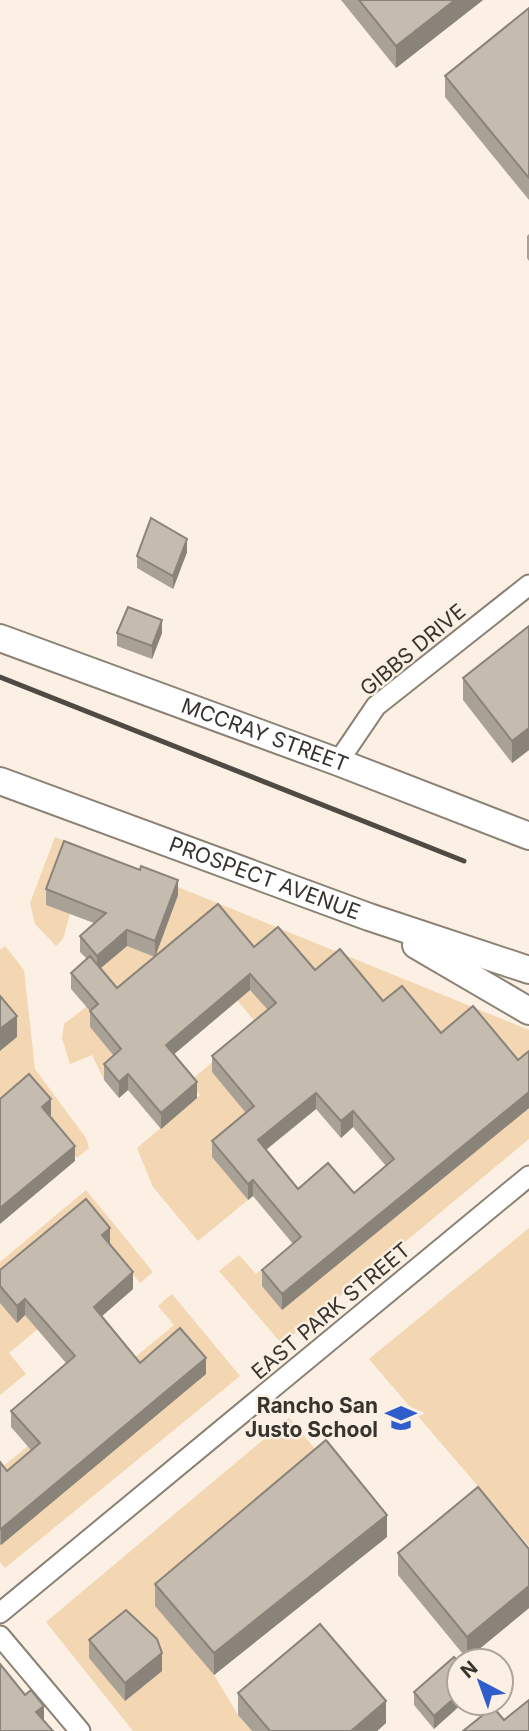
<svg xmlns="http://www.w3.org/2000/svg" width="529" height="1731" font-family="Inter,sans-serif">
	<rect width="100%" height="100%" fill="#fbf0e3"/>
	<!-- green -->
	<g fill="#f3d6b2">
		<polygon points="55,837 529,1030 529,1139 282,1344 219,1271 239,1255 256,1274 453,1113 404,1054 212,1157 248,1200 198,1241 153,1187 137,1148 200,1095 189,1082 257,1024 221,981 104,1080 92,1055 70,1064 62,1038 64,1024 86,1007 90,972 109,929 46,904 70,914 63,939 56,946 35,924 30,903"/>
		<polygon points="5,946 24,970 35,1069 86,1138 89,1148 77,1158 57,1136 0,1183 0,950"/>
		<polygon points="86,1190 153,1272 140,1283 121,1260 9,1353 26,1374 0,1395 0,1262"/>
		<polygon points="529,1228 529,1546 369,1359"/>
		<polygon points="172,1294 240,1376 5,1568 0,1562 0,1469 174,1325 158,1306"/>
		<polygon points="289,1418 326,1462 155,1606 214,1675 238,1715 252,1731 133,1731 46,1622"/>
	</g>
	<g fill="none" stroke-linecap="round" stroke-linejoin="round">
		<!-- street casing -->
		<g stroke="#8b8276" stroke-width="23">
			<g id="street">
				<polyline points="338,762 376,706 529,585"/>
				<polyline points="0,1613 529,1176"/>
				<polyline points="0,1636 80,1731"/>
			</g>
		</g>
		<!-- secondary casing -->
		<g stroke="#8b8276" stroke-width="30">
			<g id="secondary">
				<path id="s1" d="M0,638L338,762L529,836"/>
				<path id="s2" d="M0,781L369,917L529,970"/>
				<polyline points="416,945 529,1011"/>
			</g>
		</g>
		<!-- street -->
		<use href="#street" stroke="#fff" stroke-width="19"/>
		<!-- secondary -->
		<use href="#secondary" stroke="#fff" stroke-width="26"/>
		<!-- rail -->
		<polyline stroke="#4f4a44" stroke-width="5" points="0,677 464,861"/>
	</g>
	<!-- wall -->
	<g fill="#a9a196" fill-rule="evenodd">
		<polygon points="341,0 483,0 396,68"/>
		<polygon points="529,8 529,200 445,97 445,76"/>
		<polygon points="529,234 529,261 527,258 527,236"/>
		<polygon points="187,552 173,589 137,568 137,556"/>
		<polygon points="529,626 529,750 512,763 463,700 463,678"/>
		<polygon points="117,633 162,633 152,659 117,646"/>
		<path d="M46,889L178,895L155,957L127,946L101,968L117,988L254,947L315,970L383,1001L441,1033L518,1060L529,1051V1108L282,1310L262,1286V1270L293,1244L253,1196L248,1200L212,1157V1141L246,1113L212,1072V1056L268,1010L250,990L174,1054L197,1098L161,1129L128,1090L119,1098L104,1080V1064L114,1056L90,1027V1011L71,989V973L87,959L80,952V936L94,923L46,905ZM316,1109L341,1138L353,1127L386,1166L354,1193L298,1189L266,1150Z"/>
		<polygon points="110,1245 133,1289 102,1316 140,1363 206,1374 1,1545 0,1544 0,1462 7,1471 31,1450 11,1427 11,1411 66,1363 25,1315 17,1323 0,1303 0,1270"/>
		<polygon points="387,1537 214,1675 155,1606 155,1584"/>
		<polygon points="529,1549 529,1608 467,1659 398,1575 398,1553"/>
		<polygon points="89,1640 162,1671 125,1701 89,1658"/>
		<polygon points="459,1663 434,1729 414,1705 414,1692"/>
		<polygon points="238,1693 386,1723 377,1731 252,1731 238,1715"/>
	</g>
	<!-- shaded-wall -->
	<g fill="#8a837a">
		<polygon points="455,0 483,0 396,68 396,46"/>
		<polygon points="187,539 187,552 173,589 173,576"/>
		<polygon points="162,620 162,633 152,659 152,646"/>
		<polygon points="529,728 529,750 512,763 512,741"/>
		<polygon points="178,880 178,895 155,957 155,941"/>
		<polygon points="127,930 127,946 97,971 97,956"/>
		<polygon points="250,974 250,990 166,1061 166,1045"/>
		<polygon points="17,1016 17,1037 0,1051 0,1029"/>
		<polygon points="128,1074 128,1090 119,1098 119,1082"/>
		<polygon points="197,1082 197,1098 161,1129 161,1113"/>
		<polygon points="529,1092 529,1108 282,1310 282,1294"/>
		<polygon points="316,1093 316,1109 258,1156 258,1140"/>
		<polygon points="51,1099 51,1115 42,1123 42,1107"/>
		<polygon points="353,1111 353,1127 341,1138 341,1121"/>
		<polygon points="75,1146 75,1161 0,1224 0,1208"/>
		<polygon points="253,1180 253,1196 248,1200 248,1184"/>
		<polygon points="110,1228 110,1245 102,1252 102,1235"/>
		<polygon points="133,1272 133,1289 94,1323 94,1307"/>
		<polygon points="25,1299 25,1315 17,1323 17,1306"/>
		<polygon points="206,1358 206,1374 1,1545 1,1529"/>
		<polygon points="387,1515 387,1537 214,1675 214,1653"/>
		<polygon points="529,1586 529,1608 467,1659 467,1637"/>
		<polygon points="162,1653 162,1671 125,1701 125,1683"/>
		<polygon points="459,1694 459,1703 463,1703 434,1729 434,1716"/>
		<polygon points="386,1701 386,1723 377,1731 351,1731"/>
		<polygon points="44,1706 44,1722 36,1712"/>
	</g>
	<!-- building -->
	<g fill="#c5bbaf" stroke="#8a837a" stroke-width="2" fill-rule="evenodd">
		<polygon points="359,0 455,0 396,46"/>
		<polygon points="529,8 529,178 445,76"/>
		<polygon points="151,518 187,539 173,576 137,556"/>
		<polygon points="128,607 162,620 152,646 117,633"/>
		<polygon points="529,626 529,728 512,741 463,678"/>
		<polygon points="64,841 140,870 141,866 178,880 155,941 127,930 97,956 80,936 106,913 46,889"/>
		<path d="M218,904L254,947L278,927L315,970L340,949L383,1001L402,986L441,1033L473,1006L518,1060L529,1051V1092L282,1294L262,1270L301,1237L253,1180L248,1184L212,1141L254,1106L212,1056L276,1003L250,974L166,1045L197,1082L161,1113L128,1074L119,1082L104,1064L121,1049L90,1011L98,1004L71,973L90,956L117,988ZM316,1093L341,1121L353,1111L394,1159L354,1193L328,1163L298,1189L258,1140Z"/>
		<polygon points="0,996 17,1016 0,1029"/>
		<polygon points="29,1074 51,1099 42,1107 75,1146 0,1208 0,1099"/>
		<polygon points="86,1199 110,1228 102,1235 133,1272 94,1307 140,1363 180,1328 206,1358 1,1529 0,1528 0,1462 7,1471 40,1443 11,1411 75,1356 25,1299 17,1306 0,1286 0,1270"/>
		<polygon points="326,1440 387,1515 214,1653 155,1584"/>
		<polygon points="478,1487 529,1549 529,1586 467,1637 398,1553"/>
		<polygon points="126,1610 157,1639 162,1653 125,1683 89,1640"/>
		<polygon points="320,1624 386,1701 351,1731 270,1731 238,1693"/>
		<polygon points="454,1657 459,1663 459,1694 434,1716 414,1692"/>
		<polygon points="0,1664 25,1695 31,1690 44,1706 36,1712 53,1731 0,1731"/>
		<polygon points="529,1700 529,1731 463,1731 493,1707 504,1720"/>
	</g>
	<!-- icons -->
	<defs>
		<g id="school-bare" transform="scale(2.415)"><path d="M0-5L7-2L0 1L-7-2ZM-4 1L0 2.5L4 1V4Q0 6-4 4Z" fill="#2f5dcc" stroke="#fbf0e3" stroke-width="2.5" paint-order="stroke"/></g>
	</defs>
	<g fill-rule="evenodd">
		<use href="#school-bare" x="401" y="1418"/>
	</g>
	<g text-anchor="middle" stroke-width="5" stroke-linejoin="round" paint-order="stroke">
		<!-- street labels -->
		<g font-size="21" fill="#37332e" stroke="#fbf0e3">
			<text transform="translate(413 650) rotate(-40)" y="7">GIBBS DRIVE</text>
			<text dy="7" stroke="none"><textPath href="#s1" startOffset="282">MCCRAY STREET</textPath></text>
			<text dy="7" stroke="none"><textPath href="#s2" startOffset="282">PROSPECT AVENUE</textPath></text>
			<text transform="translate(331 1311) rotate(-40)" y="7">EAST PARK STREET</text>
		</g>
		<!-- poi labels -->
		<g font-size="21" font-weight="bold" fill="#37332e" stroke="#fbf0e3" text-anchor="end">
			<text x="378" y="1413">Rancho San<tspan x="378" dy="24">Justo School</tspan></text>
		</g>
	</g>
	<!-- north arrow -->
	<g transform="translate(480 1682) rotate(319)"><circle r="33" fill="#fbf0e3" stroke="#ada49b" stroke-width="2"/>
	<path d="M0-5L12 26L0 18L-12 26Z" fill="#2f5dcc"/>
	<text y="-10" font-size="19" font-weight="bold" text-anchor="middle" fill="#37332e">N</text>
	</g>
</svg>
